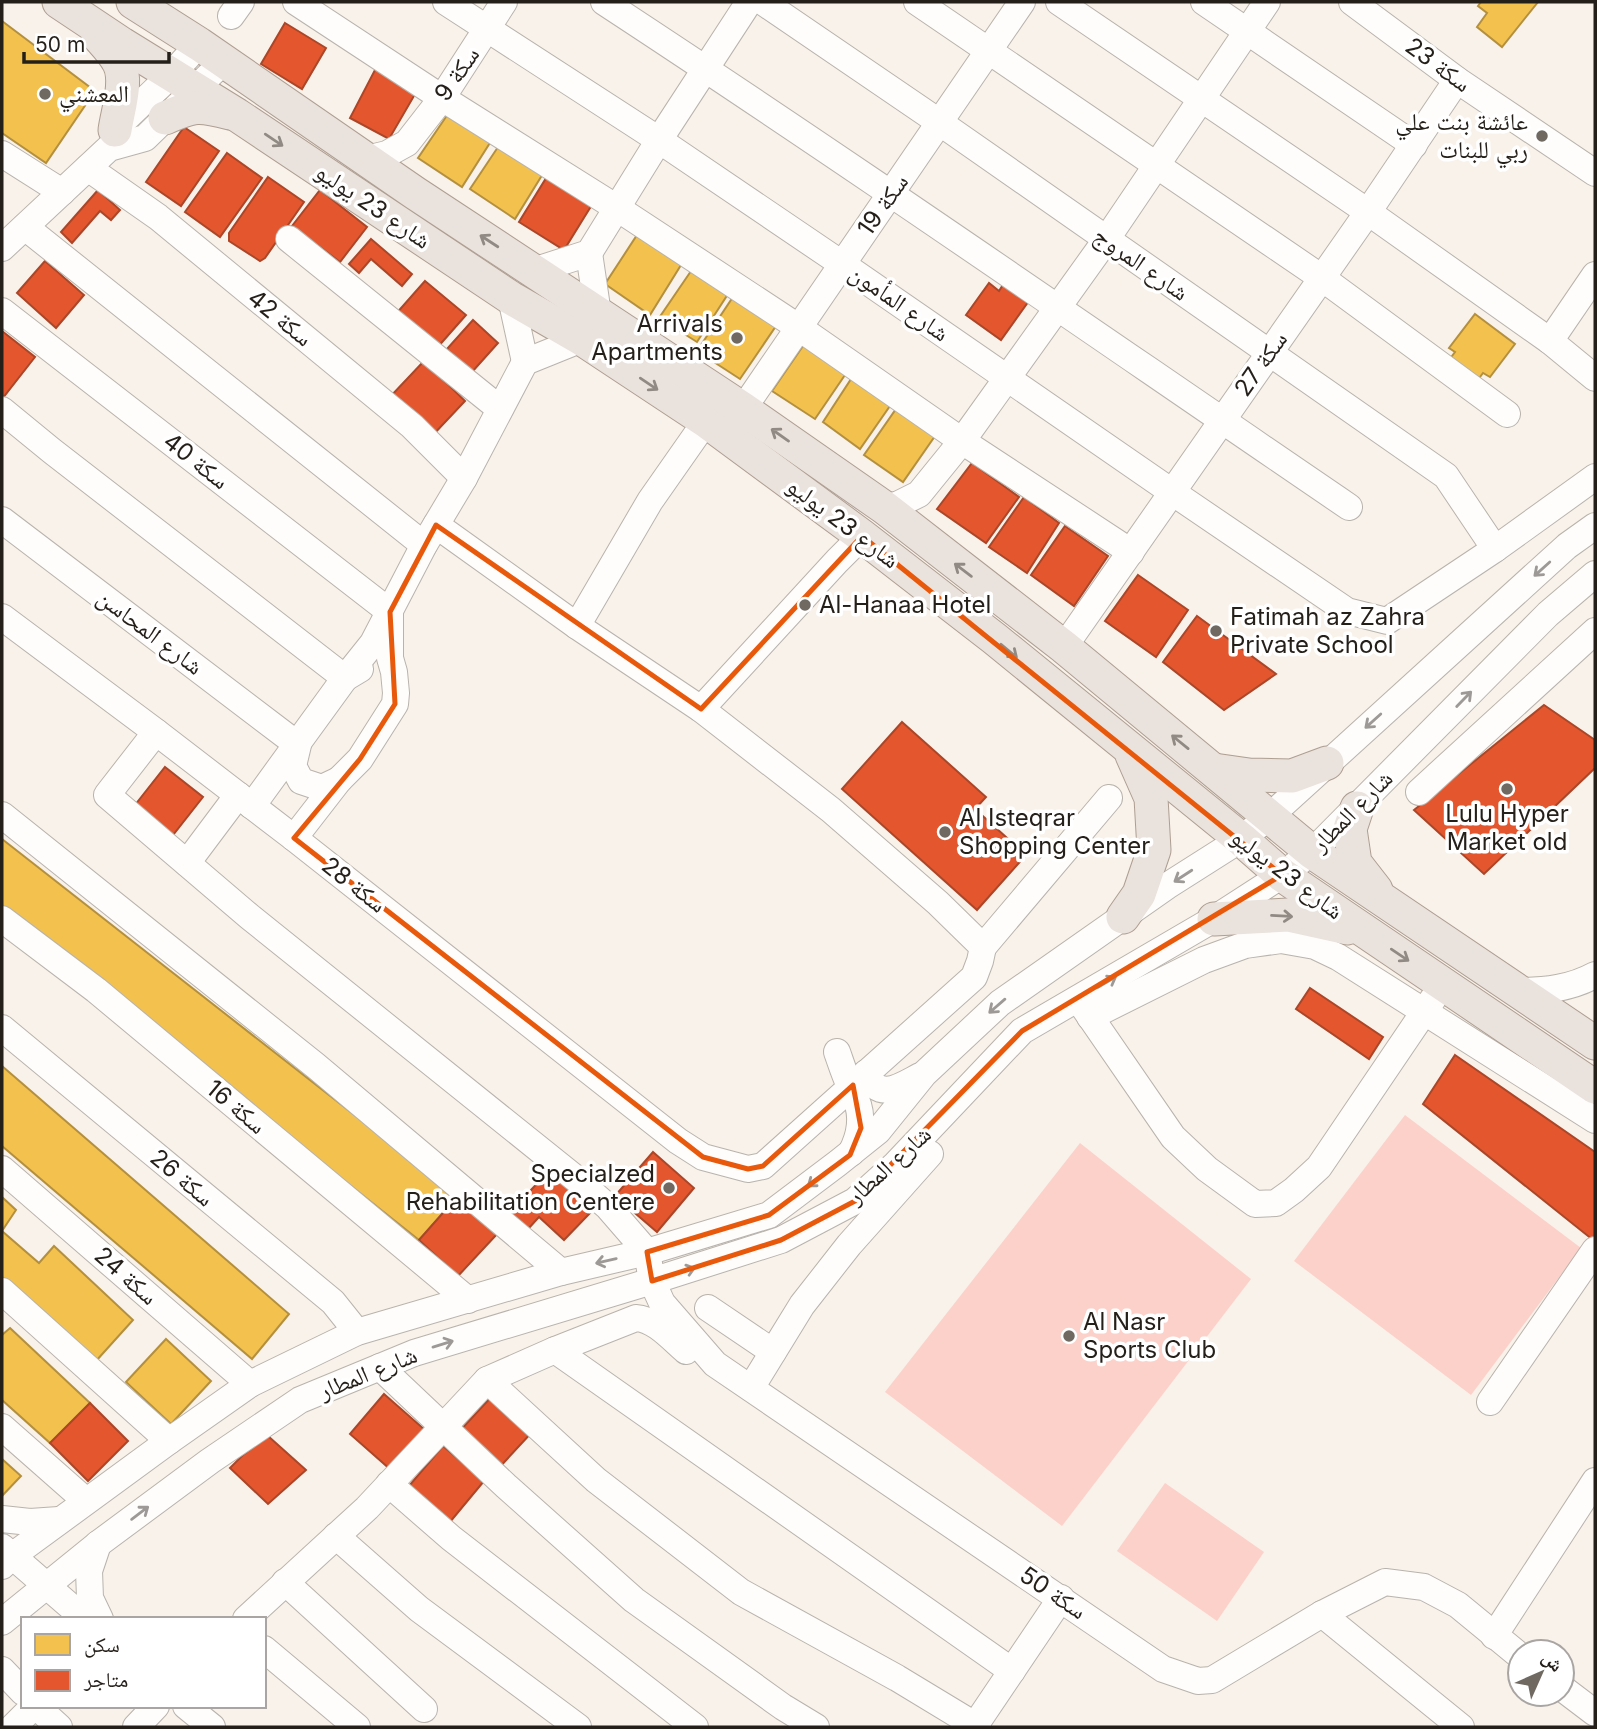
<svg xmlns="http://www.w3.org/2000/svg" width="1597" height="1729" font-family="Inter,'Noto Naskh Arabic',sans-serif">
	<rect width="100%" height="100%" fill="#f9f2ea"/>
	<!-- green -->
	<g fill="#fcd1ca">
		<polygon points="1405,1115 1581,1248 1471,1395 1294,1261"/>
		<polygon points="1080,1143 1251,1279 1062,1526 885,1392"/>
		<polygon points="1165,1483 1264,1552 1217,1621 1117,1551"/>
	</g>
	<!-- homes -->
	<g fill="#f2c14e" stroke="#b4903e" stroke-width="2">
		<polygon points="1481,2 1538,2 1502,47 1477,27 1487,13 1478,6"/>
		<polygon points="2,21 95,91 46,163 2,133"/>
		<polygon points="450,111 493,138 462,187 418,158"/>
		<polygon points="500,144 544,172 515,219 470,189"/>
		<polygon points="637,235 681,265 650,315 605,284"/>
		<polygon points="691,271 728,294 697,342 659,318"/>
		<polygon points="733,297 776,326 740,379 697,351"/>
		<polygon points="1475,314 1515,344 1490,377 1483,373 1477,381 1449,360 1455,352 1449,348"/>
		<polygon points="805,343 847,372 815,419 772,391"/>
		<polygon points="853,376 892,403 860,449 823,422"/>
		<polygon points="896,409 935,436 903,482 864,455"/>
		<polygon points="2,839 458,1196 419,1240 2,909"/>
		<polygon points="2,1066 289,1314 252,1359 2,1146"/>
		<polygon points="2,1197 16,1210 2,1231 39,1263 54,1246 133,1320 96,1361 2,1277"/>
		<polygon points="10,1328 90,1403 50,1443 2,1400 2,1335"/>
		<polygon points="166,1339 211,1381 171,1424 126,1382"/>
		<polygon points="2,1459 21,1476 2,1496"/>
	</g>
	<!-- shops -->
	<g fill="#e4572e" stroke="#ab4628" stroke-width="2">
		<polygon points="285,23 326,48 302,89 261,64"/>
		<polygon points="376,68 418,89 389,139 350,118"/>
		<polygon points="184,127 219,151 181,206 146,182"/>
		<polygon points="227,153 262,178 220,237 185,212"/>
		<polygon points="548,175 593,203 564,250 519,222"/>
		<polygon points="268,177 304,202 265,258 260,261 229,241 229,233"/>
		<polygon points="98,190 120,210 111,220 100,211 72,243 61,232"/>
		<polygon points="320,190 367,227 340,262 292,226"/>
		<polygon points="371,239 412,274 402,286 371,259 359,273 349,264"/>
		<polygon points="45,261 84,295 56,328 17,293"/>
		<polygon points="1006,280 1031,298 1001,340 966,315 989,283 999,291"/>
		<polygon points="425,281 466,315 436,349 395,315"/>
		<polygon points="473,320 498,343 472,372 447,349"/>
		<polygon points="2,331 35,357 2,399"/>
		<polygon points="424,361 465,401 431,437 389,398"/>
		<polygon points="972,463 1019,497 986,543 937,509"/>
		<polygon points="1024,497 1059,523 1027,573 989,547"/>
		<polygon points="1065,526 1108,556 1074,606 1031,575"/>
		<polygon points="1138,575 1188,610 1156,657 1105,621"/>
		<polygon points="1197,616 1276,674 1224,710 1163,662"/>
		<polygon points="1544,705 1595,740 1595,768 1484,874 1414,810"/>
		<polygon points="902,722 986,797 975,809 1026,855 977,910 842,789"/>
		<polygon points="165,767 203,797 173,835 135,805"/>
		<polygon points="1310,988 1383,1037 1369,1059 1296,1009"/>
		<polygon points="1455,1055 1595,1152 1595,1238 1593,1240 1423,1104"/>
		<polygon points="653,1152 694,1188 657,1232 615,1196"/>
		<polygon points="550,1170 592,1211 564,1240 539,1217 528,1229 510,1212"/>
		<polygon points="458,1196 498,1233 458,1276 419,1240"/>
		<polygon points="384,1394 425,1430 391,1470 350,1434"/>
		<polygon points="493,1395 533,1431 497,1470 457,1434"/>
		<polygon points="90,1403 128,1441 88,1481 50,1443"/>
		<polygon points="268,1436 306,1470 268,1504 230,1468 243,1455"/>
		<polygon points="443,1446 484,1481 450,1522 409,1486"/>
	</g>
	<g fill="none" stroke-linecap="round" stroke-linejoin="round">
		<!-- minor casing -->
		<g stroke="#b8b3ac" stroke-width="28">
			<g id="minor">
				<polyline points="296,2 442,98 617,208 798,327 962,441 1131,552"/>
				<polyline points="446,2 659,140 842,264 1172,492 1347,611 1387,621 1495,549 1595,477"/>
				<path d="M604,2C854,166 1101,338 1349,507"/>
				<polyline points="763,2 939,122 1446,476 1495,549"/>
				<polyline points="917,2 1322,278 1507,414"/>
				<polyline points="1059,2 1368,212 1550,341 1595,378"/>
				<polyline points="1204,2 1414,145"/>
				<polyline points="1352,2 1457,80 1595,173"/>
				<polyline points="231,16 241,2"/>
				<polyline points="114,133 125,119 171,75 199,44"/>
				<polyline points="2,154 62,192"/>
				<polyline points="366,159 387,154 407,143 442,98 504,2"/>
				<polyline points="88,168 158,217 412,426 464,478"/>
				<polyline points="25,227 424,545"/>
				<polyline points="289,239 500,409"/>
				<polyline points="2,248 109,148 145,138 223,62"/>
				<polyline points="589,253 598,314"/>
				<polyline points="533,271 589,253 659,140 749,2"/>
				<polyline points="511,298 525,362"/>
				<polyline points="2,311 390,612 390,658 394,672 396,693 395,704 360,759 339,780 294,838"/>
				<polyline points="1550,341 1595,275"/>
				<polyline points="743,409 1022,2"/>
				<polyline points="2,410 52,451 345,678 360,669"/>
				<polyline points="885,508 899,504 919,494 962,441 1106,240 1267,2"/>
				<polyline points="2,520 298,745 293,766 301,781 322,788 339,780"/>
				<polyline points="2,617 156,732 294,838 678,1141 703,1157 748,1169 763,1166 974,977 980,961 983,947 938,903 831,810 701,709 577,626 436,525"/>
				<polyline points="577,626 650,501 706,421"/>
				<polyline points="1064,647 1368,212 1457,80"/>
				<polyline points="701,709 837,561 862,536"/>
				<polyline points="156,732 107,795 250,917 575,1178 608,1207 647,1252 652,1281 662,1303 715,1364 1163,1669 1198,1681 1212,1680 1322,1614 1385,1582 1424,1587 1458,1605 1520,1656"/>
				<polyline points="1419,792 1595,631"/>
				<polyline points="252,806 345,678 373,643 424,545 464,478 525,362 582,339"/>
				<polyline points="2,815 316,1066 561,1272"/>
				<polyline points="187,863 238,795"/>
				<polyline points="2,919 96,990 468,1300"/>
				<polyline points="983,947 1109,798"/>
				<path d="M1519,991C1546,991 1571,988 1595,975"/>
				<polyline points="1078,999 1173,1137 1207,1169 1255,1204 1276,1203 1294,1190 1319,1167 1443,984"/>
				<polyline points="1090,1017 1204,960 1245,945 1281,940 1315,946 1338,957 1595,1120"/>
				<polyline points="2,1028 333,1302 357,1332"/>
				<path d="M837,1052C841,1063 844,1073 849,1084C851,1089 854,1094 856,1099C864,1118 860,1136 851,1153"/>
				<path d="M866,1073C879,1102 899,1087 920,1076"/>
				<polyline points="2,1169 250,1384"/>
				<polyline points="2,1291 169,1441"/>
				<polyline points="708,1308 773,1352"/>
				<polyline points="555,1350 1012,1671"/>
				<polyline points="380,1367 506,1486 634,1600 783,1707 816,1727"/>
				<polyline points="487,1380 596,1480 741,1592 897,1678 978,1727"/>
				<polyline points="751,1388 802,1305 849,1245 930,1154"/>
				<polyline points="1490,1402 1595,1250"/>
				<polyline points="2,1427 86,1501"/>
				<polyline points="389,1484 451,1538 695,1727"/>
				<polyline points="2,1519 30,1522 59,1520"/>
				<polyline points="336,1536 419,1609 578,1727"/>
				<polyline points="98,1544 89,1571 90,1598 100,1619"/>
				<polyline points="2,1547 85,1619"/>
				<polyline points="2,1566 12,1556 169,1441 250,1384 357,1332 561,1272 647,1252 769,1215 838,1163 878,1131 924,1074 1000,1003 1167,886 1241,839 1270,816 1567,546 1595,526"/>
				<polyline points="285,1582 424,1709"/>
				<polyline points="1322,1614 1461,1727"/>
				<path d="M246,1619L367,1508L487,1380L555,1350L636,1318C655,1319 672,1339 686,1351"/>
				<polyline points="2,1622 98,1544 210,1461 300,1400 414,1353 652,1281 781,1240 855,1201 895,1165 1022,1031 1214,919 1282,875 1312,852 1548,614 1595,574"/>
				<polyline points="1494,1636 1595,1481"/>
				<polyline points="264,1649 357,1727"/>
				<polyline points="2,1670 23,1692"/>
				<polyline points="1562,1688 1595,1713"/>
				<polyline points="36,1706 59,1727"/>
				<polyline points="186,1706 212,1727"/>
				<polyline points="13,1727 34,1706"/>
				<polyline points="136,1727 156,1706"/>
				<polyline points="974,1727 1061,1598"/>
			</g>
		</g>
		<!-- major casing -->
		<g stroke="#ae9e92" stroke-width="35">
			<g id="major">
				<polyline points="59,2 122,44 237,115 511,298 582,339 706,421 862,536 995,639 1241,839 1282,875 1595,1087"/>
				<polyline points="133,2 199,44 415,193 743,409 885,508 1064,647 1312,852 1595,1043"/>
				<path d="M98,36C105,44 114,53 119,63C128,81 118,110 115,130"/>
				<path d="M165,118C195,105 198,105 230,113"/>
				<polyline points="1214,770 1249,775 1292,776 1327,763"/>
				<polyline points="1357,808 1350,829 1355,863 1376,890"/>
				<polyline points="1123,917 1139,894 1154,850 1151,798 1132,755"/>
				<polyline points="1214,919 1288,915 1347,928"/>
			</g>
		</g>
		<!-- minor -->
		<use href="#minor" stroke="#fefdfc" stroke-width="26"/>
		<!-- major -->
		<use href="#major" stroke="#eae2dc" stroke-width="33"/>
	</g>
	<!-- one-way arrows -->
	<defs><path id="oneway-shaft" d="M-6 0H5M1.5-3L5.5 0L1.5 3" fill="none" stroke-width="1.6" stroke-linecap="round" stroke-linejoin="round" transform="scale(1.75)"/></defs>
	<g stroke="#918a84">
		<use href="#oneway-shaft" transform="translate(274 140) rotate(34)"/>
		<use href="#oneway-shaft" transform="translate(489 241) rotate(-147)"/>
		<use href="#oneway-shaft" transform="translate(649 384) rotate(34)"/>
		<use href="#oneway-shaft" transform="translate(780 435) rotate(-145)"/>
		<use href="#oneway-shaft" transform="translate(963 570) rotate(-143)"/>
		<use href="#oneway-shaft" transform="translate(1009 651) rotate(40)"/>
		<use href="#oneway-shaft" transform="translate(1180 742) rotate(-141)"/>
		<use href="#oneway-shaft" transform="translate(1282 916) rotate(3)"/>
		<use href="#oneway-shaft" transform="translate(1400 955) rotate(34)"/>
	</g>
	<g stroke="#9c9996">
		<use href="#oneway-shaft" transform="translate(1542 569) rotate(138)"/>
		<use href="#oneway-shaft" transform="translate(1464 699) rotate(-46)"/>
		<use href="#oneway-shaft" transform="translate(1373 721) rotate(138)"/>
		<use href="#oneway-shaft" transform="translate(1183 876) rotate(147)"/>
		<use href="#oneway-shaft" transform="translate(1107 982) rotate(-30)"/>
		<use href="#oneway-shaft" transform="translate(997 1006) rotate(139)"/>
		<use href="#oneway-shaft" transform="translate(816 1180) rotate(143)"/>
		<use href="#oneway-shaft" transform="translate(606 1261) rotate(167)"/>
		<use href="#oneway-shaft" transform="translate(685 1271) rotate(-18)"/>
		<use href="#oneway-shaft" transform="translate(443 1344) rotate(-17)"/>
		<use href="#oneway-shaft" transform="translate(140 1513) rotate(-37)"/>
	</g>
	<!-- marked area -->
	<path fill="none" stroke="#e8590c" stroke-width="5" stroke-linejoin="round" d="M436,525L701,709L862,536L1282,875L1022,1031L855,1201L781,1240L652,1281L647,1252L769,1215L850,1155L861,1128L853,1085L763,1166L748,1169L703,1157L294,838L360,759L395,704L390,612Z"/>
	<!-- markers -->
	<g fill="#6f6962" stroke="#fff" stroke-width="2.5">
		<circle cx="45" cy="94" r="7"/>
		<circle cx="1542" cy="136" r="7"/>
		<circle cx="737" cy="338" r="7"/>
		<circle cx="805" cy="605" r="7"/>
		<circle cx="1216" cy="631" r="7"/>
		<circle cx="1507" cy="789" r="7"/>
		<circle cx="945" cy="832" r="7"/>
		<circle cx="669" cy="1188" r="7"/>
		<circle cx="1069" cy="1336" r="7"/>
	</g>
	<g text-anchor="middle" stroke-width="7" stroke-linejoin="round" paint-order="stroke">
		<!-- street labels -->
		<g font-size="24" fill="#251f19" stroke="#fff">
			<text transform="translate(1438 65) rotate(36)" y="8">23 سكة</text>
			<text transform="translate(457 74) rotate(-56)" y="8">سكة 9</text>
			<text transform="translate(883 205) rotate(-55)" y="8">سكة 19</text>
			<text transform="translate(373 206) rotate(34)" y="8">شارع 23 يوليو</text>
			<text transform="translate(1141 264) rotate(35)" y="8">شارع المروج</text>
			<text transform="translate(899 303) rotate(35)" y="8">شارع المأمون</text>
			<text transform="translate(280 318) rotate(39)" y="8">سكة 42</text>
			<text transform="translate(1261 364) rotate(-55)" y="8">سكة 27</text>
			<text transform="translate(196 461) rotate(38)" y="8">سكة 40</text>
			<text transform="translate(843 523) rotate(37)" y="8">شارع 23 يوليو</text>
			<text transform="translate(150 632) rotate(37)" y="8">شارع المحاسن</text>
			<text transform="translate(1352 811) rotate(-45)" y="8">شارع المطار</text>
			<text transform="translate(1287 874) rotate(37)" y="8">شارع 23 يوليو</text>
			<text transform="translate(354 885) rotate(38)" y="8">سكة 28</text>
			<text transform="translate(236 1107) rotate(40)" y="8">سكة 16</text>
			<text transform="translate(889 1165) rotate(-42)" y="8">شارع المطار</text>
			<text transform="translate(182 1178) rotate(40)" y="8">سكة 26</text>
			<text transform="translate(126 1276) rotate(41)" y="8">سكة 24</text>
			<text transform="translate(368 1373) rotate(-22)" y="8">شارع المطار</text>
			<text transform="translate(1053 1593) rotate(34)" y="8">سكة 50</text>
		</g>
		<!-- poi labels -->
		<g font-size="24" fill="#251f19" stroke="#fff" text-anchor="start">
			<text x="59" y="102">المعشني</text>
			<text x="1528" y="130" text-anchor="end">عائشة بنت علي<tspan x="1528" dy="28">ربي للبنات</tspan></text>
			<text x="723" y="332" text-anchor="end">Arrivals<tspan x="723" dy="28">Apartments</tspan></text>
			<text x="819" y="613">Al-Hanaa Hotel</text>
			<text x="1230" y="625">Fatimah az Zahra<tspan x="1230" dy="28">Private School</tspan></text>
			<text x="1507" y="822" text-anchor="middle">Lulu Hyper<tspan x="1507" dy="28">Market old</tspan></text>
			<text x="959" y="826">Al Isteqrar<tspan x="959" dy="28">Shopping Center</tspan></text>
			<text x="655" y="1182" text-anchor="end">Specialzed<tspan x="655" dy="28">Rehabilitation Centere</tspan></text>
			<text x="1083" y="1330">Al Nasr<tspan x="1083" dy="28">Sports Club</tspan></text>
		</g>
	</g>
	<!-- border -->
	<rect width="1597" height="1729" fill="none" stroke="#251f19" stroke-width="7"/>
	<!-- legend -->
	<rect x="21" y="1617" width="245" height="91" fill="#ffffff" stroke="#a8a5a3" stroke-width="2"/>
	<rect x="35" y="1634" width="35" height="21" fill="#f2c14e" stroke="#a8a5a3" stroke-width="2"/>
	<text x="84" y="1652" font-size="21" fill="#251f19">سكن</text>
	<rect x="35" y="1670" width="35" height="21" fill="#e4572e" stroke="#a8a5a3" stroke-width="2"/>
	<text x="84" y="1687" font-size="21" fill="#251f19">متاجر</text>
	<!-- north arrow -->
	<g transform="translate(1541 1673) rotate(45)"><circle r="33" fill="#ffffff" stroke="#a8a5a3" stroke-width="2"/>
	<path d="M0-5L12 26L0 18L-12 26Z" fill="#6f6962"/>
	<text y="-10" font-size="19" font-weight="bold" text-anchor="middle" fill="#251f19">ش</text>
	</g>
	<!-- scale -->
	<path d="M24 52v10h145v-10" fill="none" stroke="#251f19" stroke-width="3.5"/>
	<text x="35" y="52" font-size="21" fill="#251f19" stroke="#ffffff" stroke-width="5" paint-order="stroke">50 m</text>
</svg>
